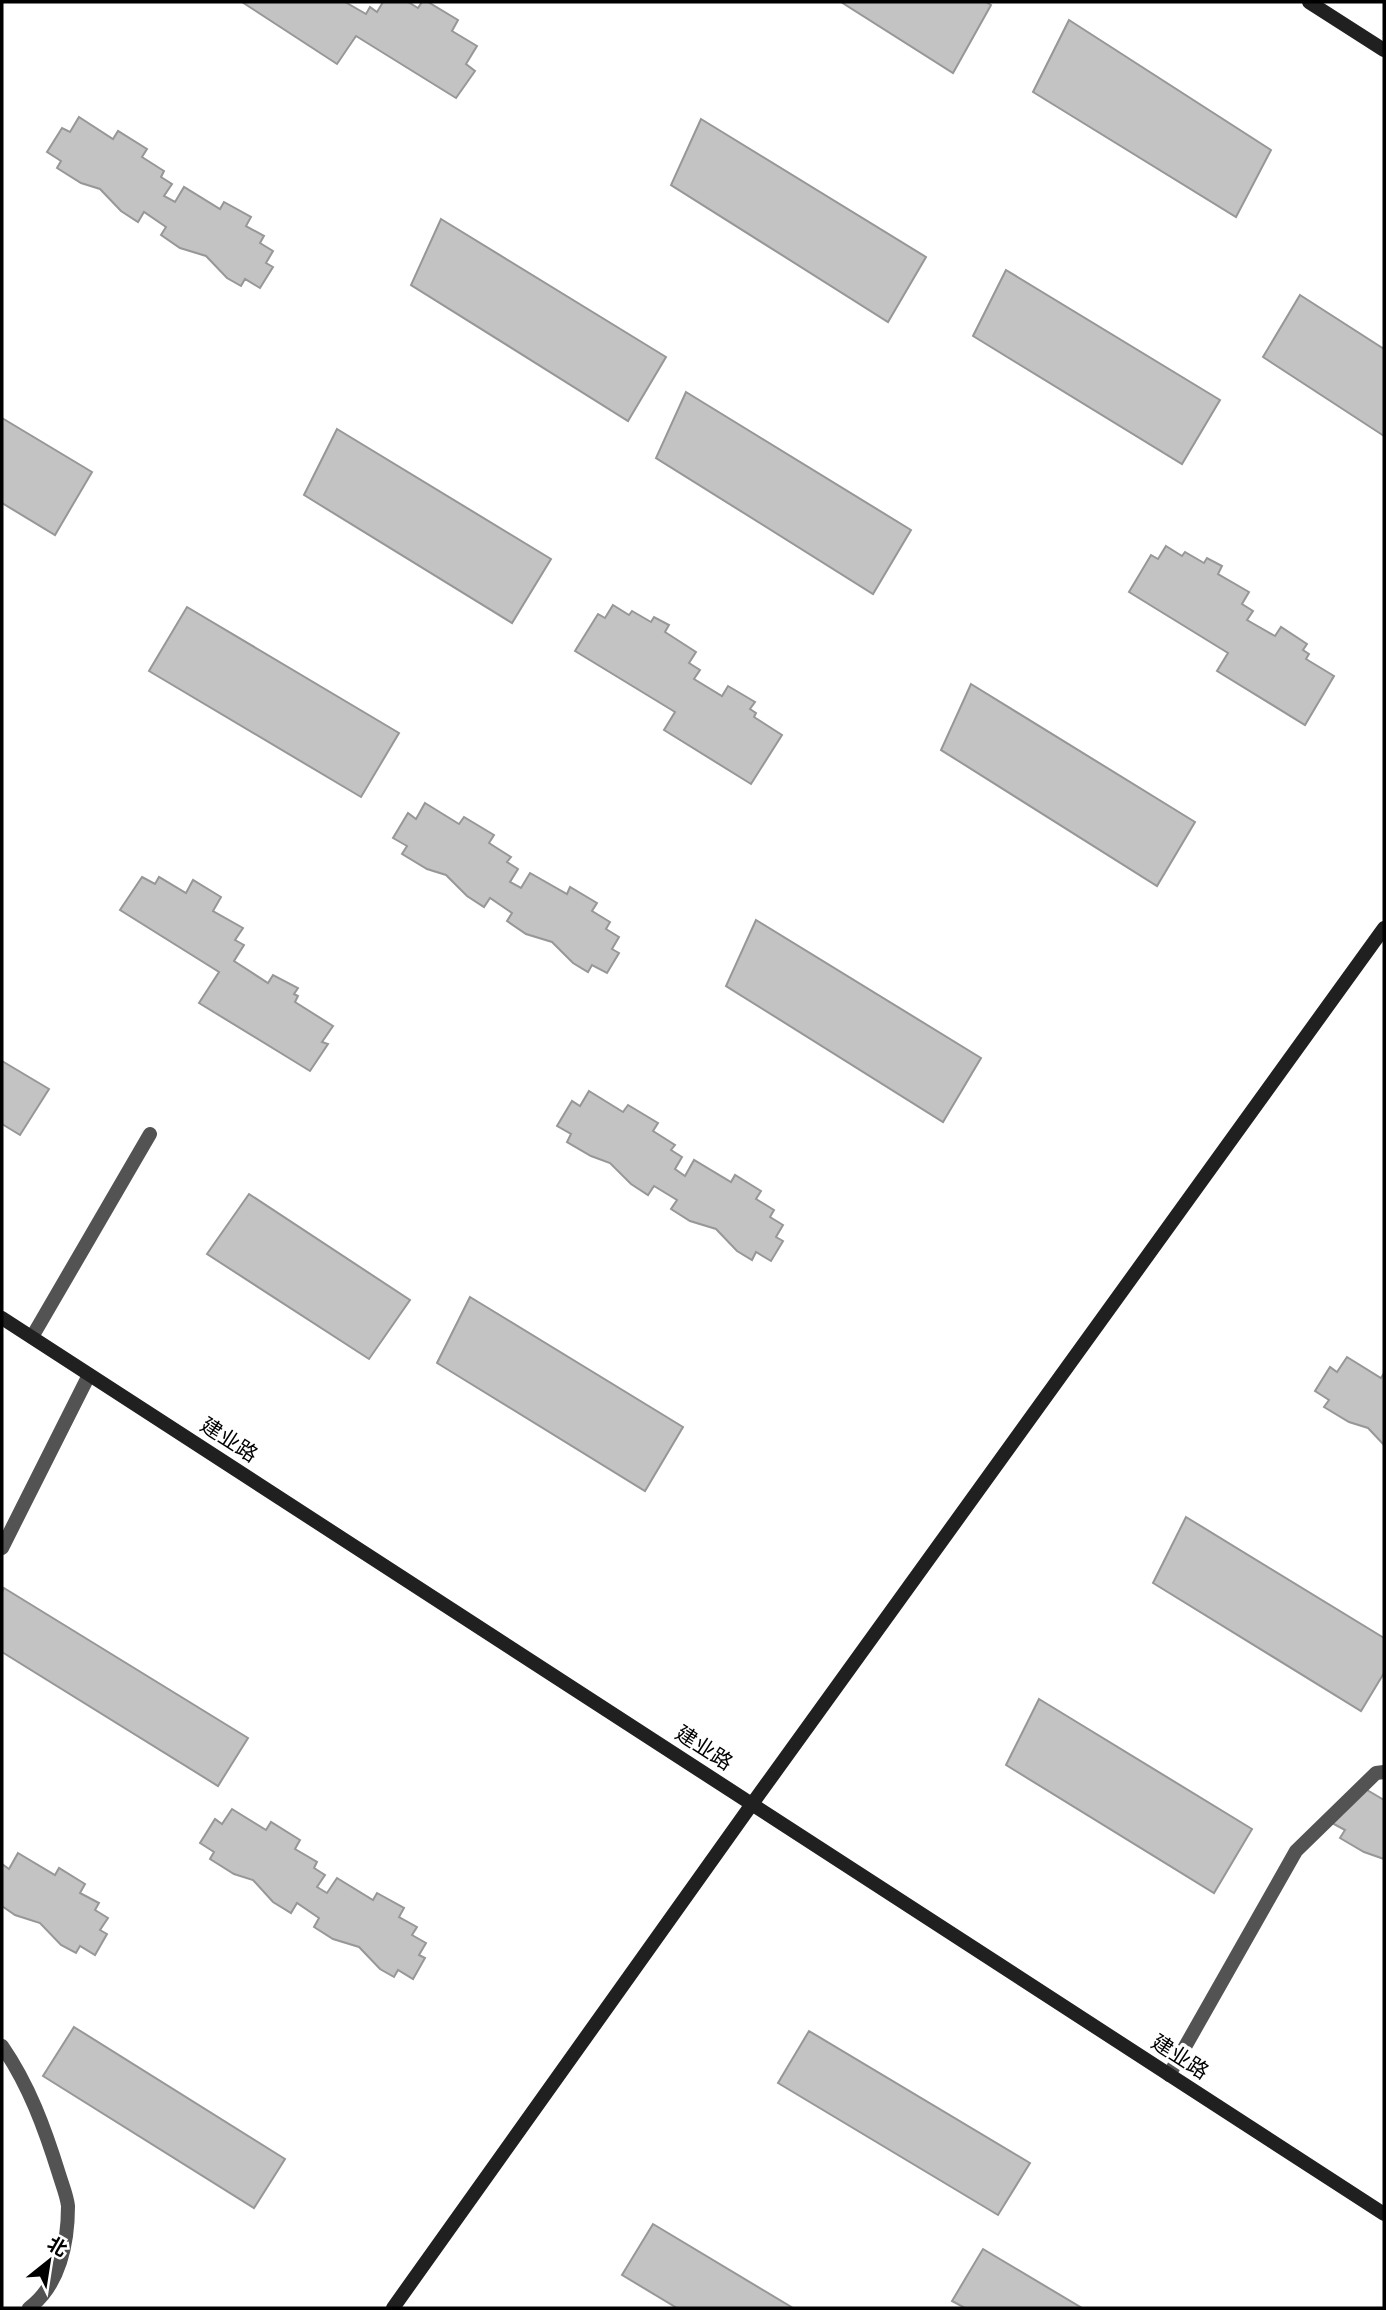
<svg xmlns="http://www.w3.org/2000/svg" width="1386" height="2310" font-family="'Alegreya Sans','Noto Sans SC',sans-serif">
	<rect width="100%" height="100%" fill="#fff"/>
	<!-- building -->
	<g fill="#c3c3c3" stroke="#979797" stroke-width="2">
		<polygon points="242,2 345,2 366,14 370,7 377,12 383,2 408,2 418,8 422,2 428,2 458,20 452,31 477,46 466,64 475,71 456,98 356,36 337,64"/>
		<polygon points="841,2 986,2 991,5 953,73"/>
		<polygon points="1069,20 1271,150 1236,217 1033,92"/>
		<polygon points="79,117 113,139 118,131 147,149 142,157 164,171 161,177 172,184 164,196 175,202 184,187 220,209 224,202 251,217 246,226 264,236 260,243 273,251 266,263 273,267 260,288 245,279 241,286 227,278 206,256 180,248 161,235 166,227 144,212 138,222 121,211 100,189 81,183 57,168 61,161 47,152 62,128 70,132"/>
		<polygon points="701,119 926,257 888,322 671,185"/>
		<polygon points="441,219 666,357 628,421 411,285"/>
		<polygon points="1006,270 1220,400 1182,464 973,336"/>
		<polygon points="1300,295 1384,349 1384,436 1263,357"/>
		<polygon points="686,392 911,530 873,594 656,458"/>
		<polygon points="2,418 92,472 55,535 2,503"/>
		<polygon points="337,429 551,559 512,623 304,495"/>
		<polygon points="1166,546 1182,556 1185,552 1204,563 1207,558 1222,566 1218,574 1249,592 1242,604 1253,611 1247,620 1275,636 1281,627 1307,644 1303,650 1309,654 1306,659 1334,676 1305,725 1217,671 1228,653 1129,592 1151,555 1158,559"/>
		<polygon points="613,605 629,615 632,611 651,622 654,617 669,625 665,632 696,652 689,663 700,670 694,679 722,696 728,686 755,702 750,709 756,713 754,717 782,735 751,784 664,730 675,712 575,651 598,614 605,618"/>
		<polygon points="187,607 399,733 361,797 149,671"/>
		<polygon points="971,684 1195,822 1157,886 941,750"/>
		<polygon points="425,803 459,824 464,817 494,835 489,843 511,857 507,862 518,869 510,882 521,888 530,873 567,894 570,887 597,903 592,911 610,922 606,929 619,937 612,949 619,953 607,973 592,965 588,972 573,963 552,942 526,934 507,921 512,913 490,898 484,907 467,896 446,875 427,869 402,854 407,846 393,838 408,813 416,819"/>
		<polygon points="142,877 155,884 159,877 186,893 193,880 221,897 213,911 243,928 235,940 244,945 234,961 268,983 273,975 298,988 294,994 298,996 295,1002 333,1026 322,1042 328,1044 310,1071 199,1003 219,972 120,910"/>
		<polygon points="756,920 981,1058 943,1122 726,986"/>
		<polygon points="2,1061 49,1089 20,1135 2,1124"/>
		<polygon points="589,1091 623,1112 628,1105 658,1123 653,1131 675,1145 671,1150 682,1157 675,1169 685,1176 694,1160 731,1182 735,1175 761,1191 756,1199 774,1210 770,1217 783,1225 776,1237 783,1241 771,1261 756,1252 752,1260 737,1251 716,1229 690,1221 671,1209 677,1200 654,1186 648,1195 631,1184 610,1163 591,1156 567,1142 571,1134 557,1126 572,1101 580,1106"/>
		<polygon points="249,1194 410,1300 369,1359 207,1254"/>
		<polygon points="470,1297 683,1427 645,1491 437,1363"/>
		<polygon points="1347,1357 1381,1378 1384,1373 1384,1445 1368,1428 1349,1422 1324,1407 1329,1400 1315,1391 1330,1367 1337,1372"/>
		<polygon points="1186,1517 1384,1638 1384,1673 1361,1711 1153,1583"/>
		<polygon points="4,1588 248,1738 218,1786 2,1652 2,1592"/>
		<polygon points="1039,1699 1252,1829 1214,1893 1006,1765"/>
		<polygon points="1362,1787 1384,1800 1384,1859 1364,1852 1340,1838 1345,1830 1330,1822"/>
		<polygon points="232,1809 266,1830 271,1822 300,1840 295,1849 317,1862 314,1868 325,1875 317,1887 327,1893 337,1878 373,1900 377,1893 404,1908 399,1917 417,1927 412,1935 426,1943 419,1955 425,1958 413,1979 398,1970 394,1977 380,1969 359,1947 333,1939 314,1927 319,1918 297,1903 291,1913 273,1902 253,1880 234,1874 210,1859 214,1852 200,1843 215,1819 222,1824"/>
		<polygon points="18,1853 55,1875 59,1868 85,1884 80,1893 99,1903 95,1910 108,1918 100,1930 107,1934 95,1955 80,1946 76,1953 61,1945 40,1923 15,1915 2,1906 2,1864 9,1869"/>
		<polygon points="74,2027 285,2159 254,2208 43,2076"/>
		<polygon points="809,2031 1030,2163 998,2215 778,2083"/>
		<polygon points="653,2224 793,2308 677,2308 622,2275"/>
		<polygon points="983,2249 1082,2308 965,2308 952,2301"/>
	</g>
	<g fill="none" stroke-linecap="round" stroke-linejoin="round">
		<!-- street -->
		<g stroke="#535353" stroke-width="14">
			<polyline points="32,1337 150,1134"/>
			<polyline points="2,1548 89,1375"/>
			<path d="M2,2046C29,2085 45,2129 59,2174C62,2184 67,2196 68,2206C68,2242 60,2285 29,2308"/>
			<polyline points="1169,2075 1296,1851 1376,1773 1384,1772"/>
		</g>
		<!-- secondary -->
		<g stroke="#202020" stroke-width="14">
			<polyline points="1309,2 1384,50"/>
			<polyline points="2,1318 1384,2214"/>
			<polyline points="393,2308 752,1804 1384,928"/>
		</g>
	</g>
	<g text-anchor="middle" stroke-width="7" stroke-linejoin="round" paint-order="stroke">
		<!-- street labels -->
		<g font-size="21" fill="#000" stroke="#fff">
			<text transform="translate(229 1440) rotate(33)" y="7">建业路</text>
			<text transform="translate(704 1748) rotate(33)" y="7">建业路</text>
			<text transform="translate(1180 2057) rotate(33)" y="7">建业路</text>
		</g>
	</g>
	<!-- border -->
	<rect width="1386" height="2310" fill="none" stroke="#000000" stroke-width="7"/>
	<!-- north arrow -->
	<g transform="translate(49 2261) rotate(30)" stroke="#ffffff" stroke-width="5" paint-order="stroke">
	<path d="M0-5L12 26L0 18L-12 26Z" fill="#000000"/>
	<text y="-10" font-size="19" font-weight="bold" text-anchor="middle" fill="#000000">北</text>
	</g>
</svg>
